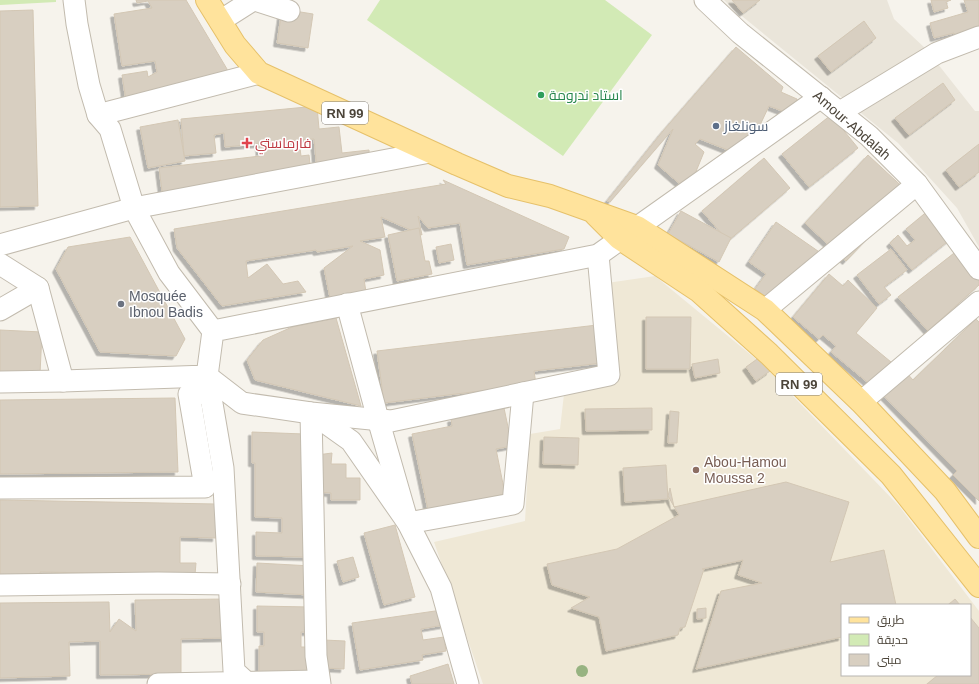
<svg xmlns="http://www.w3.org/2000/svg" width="979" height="684" font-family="Helvetica,Cairo,sans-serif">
	<defs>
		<filter id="shadow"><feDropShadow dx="-3.5" dy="3.5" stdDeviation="0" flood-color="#0004"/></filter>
	</defs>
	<rect width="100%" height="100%" fill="#f6f3ec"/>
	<!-- residential -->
	<polygon fill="#eae5da" points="724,0 887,0 894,19 926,49 975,111 979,111 979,247 957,208 898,143 732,8"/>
	<!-- education -->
	<path fill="#efe8d6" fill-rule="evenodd" d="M655,276L762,364L899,506L979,611V684H483L434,542L525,521L530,434L560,429L564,394L614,383L607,283ZM842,605H970V675H842Z"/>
	<!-- green -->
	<g fill="#d2eab5">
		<polygon points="0,0 56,0 56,2 0,5"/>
		<polygon points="380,0 605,0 652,35 563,156 367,20"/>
	</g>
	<!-- building -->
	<g fill="#d8cfc1" stroke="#d3c7b4" filter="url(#shadow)">
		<polygon points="136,0 186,0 227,69 229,86 127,107 122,75 147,71 148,77 157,72 155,61 122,66 114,14 152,8 148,1 137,3"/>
		<polygon points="732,0 760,0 743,13"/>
		<polygon points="931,0 951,0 946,2 948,8 934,12"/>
		<polygon points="964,0 979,0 979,33 956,40 954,33 934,38 930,23 968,12"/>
		<polygon points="282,9 313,14 308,48 277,43"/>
		<polygon points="33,10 38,206 0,207 0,11"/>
		<polygon points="864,21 876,38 831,72 818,56"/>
		<polygon points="736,47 783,87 781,92 797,99 798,105 790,114 769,106 761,123 767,129 748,158 700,139 695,144 704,152 688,191 658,165 673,129 610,202 607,201 663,131"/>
		<polygon points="943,83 955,100 909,135 895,118"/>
		<polygon points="317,106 319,129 339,127 342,153 369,150 370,166 317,171 314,139 225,147 224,133 214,135 216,153 184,156 181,119"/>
		<polygon points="831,115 858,148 809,187 782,154"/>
		<polygon points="178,120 185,161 148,168 140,127"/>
		<polygon points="299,140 301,156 309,155 312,180 163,199 159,168 260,156 259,145"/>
		<polygon points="979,144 979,172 959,187 946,170"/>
		<polygon points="868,155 910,194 846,261 805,223"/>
		<polygon points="764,158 790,188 728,241 702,211"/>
		<polygon points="443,180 569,237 564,249 467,265 460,223 428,228 418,216 422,235 381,217 385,237 360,241 380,250 384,275 364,279 366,292 330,298 324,268 353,246 317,252 316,250 246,261 248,278 267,264 283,284 298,281 306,292 222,306 177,248 174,229 446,184"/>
		<polygon points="929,210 952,238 912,270 890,243 898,235 907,246 915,240 906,229"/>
		<polygon points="681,211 731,238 719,262 668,234"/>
		<polygon points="776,222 828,258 780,306 755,289 766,274 749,262"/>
		<polygon points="419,228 425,261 429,261 432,274 397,281 388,235"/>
		<polygon points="130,237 185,339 176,356 100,352 56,269 68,247"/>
		<polygon points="451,244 454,260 439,263 436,247"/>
		<polygon points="891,249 907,270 884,287 891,295 879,304 857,275"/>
		<polygon points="958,250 979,279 979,285 928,331 898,297"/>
		<polygon points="829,274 843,286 848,280 877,308 856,333 891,362 872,386 831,352 836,346 823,335 819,339 793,317"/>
		<polygon points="646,317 691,317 690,369 646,369"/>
		<polygon points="336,318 361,406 255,380 247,360 263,340 292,327"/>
		<polygon points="976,319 979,322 979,501 953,475 957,471 881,393 904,370 913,380"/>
		<polygon points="597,325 602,363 534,371 536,384 384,403 377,351"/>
		<polygon points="0,330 42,332 40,374 0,372"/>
		<polygon points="760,357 770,371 756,381 746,367"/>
		<polygon points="718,359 720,373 695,378 692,364"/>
		<polygon points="175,398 178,472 0,474 0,400"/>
		<polygon points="504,408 512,446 496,449 505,494 428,510 412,434 452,426 451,419"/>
		<polygon points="652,408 652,430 586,431 585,409"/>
		<polygon points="670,411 679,412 677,443 668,443"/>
		<polygon points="252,432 304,434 308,557 256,556 256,532 282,533 282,518 255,517 255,463 252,463"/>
		<polygon points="544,437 579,438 578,465 543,464"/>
		<polygon points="332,453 331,464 346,464 346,478 360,478 360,500 331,500 331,493 317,492 317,455"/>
		<polygon points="666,465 668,499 625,502 623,468"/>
		<polygon points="786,482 849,502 830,562 884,550 896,605 842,605 842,637 696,669 721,591 762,583 738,575 743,560 702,569 704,569 685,627 680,628 678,635 606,651 599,617 571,608 590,597 552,585 547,564 617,549 679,515 668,496 670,488 674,507"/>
		<polygon points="0,500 216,504 216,538 180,537 180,563 196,563 195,575 40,572 40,579 0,579"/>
		<polygon points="395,525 415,597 384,605 364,533"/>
		<polygon points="353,557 359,577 343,582 337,561"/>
		<polygon points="257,563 312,566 310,595 256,592"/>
		<polygon points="226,599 226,638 181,639 181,674 100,675 100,641 69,642 70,676 0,678 0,603 109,602 110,632 119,619 136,631 135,600"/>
		<polygon points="955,599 960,605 948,605"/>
		<polygon points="257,606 311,607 311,632 301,632 301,647 309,647 309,673 259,672 259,646 264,646 264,632 257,632"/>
		<polygon points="706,608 706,618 697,619 697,609"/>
		<polygon points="442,610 444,625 421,629 423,640 444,637 446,651 422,655 423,660 360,670 352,623"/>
		<polygon points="970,617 979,628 979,684 927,684 938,675 970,675"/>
		<polygon points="324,640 345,641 344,669 323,668"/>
		<polygon points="448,664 454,684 412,684 410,676"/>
	</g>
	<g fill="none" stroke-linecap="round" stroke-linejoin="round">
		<!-- minor casing -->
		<g stroke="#c2bbae" stroke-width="23">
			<g id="minor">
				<polyline points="74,0 77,24 89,85 98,115 110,129 134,208 430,152"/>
				<polyline points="255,0 289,11"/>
				<polyline points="705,0 740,33 869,136 917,184 979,269"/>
				<polyline points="220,21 253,0"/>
				<polyline points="840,112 937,53 979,37"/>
				<polyline points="98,115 259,73"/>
				<polyline points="0,245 134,208 169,273 213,331"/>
				<polyline points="0,264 38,288 63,381"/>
				<polyline points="347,304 378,419 408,523 513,504 523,393"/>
				<polyline points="0,310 38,288"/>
				<polyline points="765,310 917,184"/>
				<polyline points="207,376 242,403 311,413 391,421 609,375 598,255"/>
				<polyline points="208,380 223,468 234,671 246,682 246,684"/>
				<polyline points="0,382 63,381 207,376 213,331 598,255 821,97"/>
				<polyline points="861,402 979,302"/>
				<polyline points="311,413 316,656 320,684"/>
				<polyline points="313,414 351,441 408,523 441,588 468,684"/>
				<polyline points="0,488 205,487 189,394 210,393"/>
				<polyline points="0,585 158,583 230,584"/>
				<polyline points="158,684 319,681"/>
			</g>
		</g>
		<!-- primary casing -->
		<g stroke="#e6c16a" stroke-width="24">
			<g id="primary">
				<polyline points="207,0 235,45 259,73 457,164 508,186 550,196 637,227 765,310 861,402 945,491 979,537"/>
				<polyline points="596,215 619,238 699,291 769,354 891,475 979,586"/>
			</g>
		</g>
		<!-- minor -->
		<use href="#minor" stroke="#fff" stroke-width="21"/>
		<!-- primary -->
		<use href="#primary" stroke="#ffe39c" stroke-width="22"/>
	</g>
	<!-- trees -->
	<circle fill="#97b381" cx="582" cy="671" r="6"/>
	<!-- markers -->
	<circle fill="#2e9e5b" stroke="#fff" stroke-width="1.5" cx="541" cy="95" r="4"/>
	<circle fill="#5c6f8a" stroke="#fff" stroke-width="1.5" cx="716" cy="126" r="4"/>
	<path fill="#e0444e" stroke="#fff" stroke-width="1.5" d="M245 137h4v4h4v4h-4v4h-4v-4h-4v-4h4z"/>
	<circle fill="#6b7280" stroke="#fff" stroke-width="1.5" cx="121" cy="304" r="4"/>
	<circle fill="#8d6e63" stroke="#fff" stroke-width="1.5" cx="696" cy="470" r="4"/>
	<g text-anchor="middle" stroke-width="3" stroke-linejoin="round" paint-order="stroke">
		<!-- shield labels -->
		<g fill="#fff" stroke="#817c74" stroke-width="1">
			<rect x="322" y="102" width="46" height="22" rx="3"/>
			<rect x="776" y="373" width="46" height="22" rx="3"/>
		</g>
		<g font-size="13" font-weight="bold" fill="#4b4439">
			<text x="345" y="118">RN 99</text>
			<text x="799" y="389">RN 99</text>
		</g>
		<!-- leisure labels -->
		<g font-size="14" fill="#27864d" stroke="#fff" text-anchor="start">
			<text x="549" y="100">استاد ندرومة</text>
		</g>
		<!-- street labels -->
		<g font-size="14" fill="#4b4439" stroke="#fff">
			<text transform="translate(852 125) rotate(41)" y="5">Amour-Abdalah</text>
		</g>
		<!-- service labels -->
		<g font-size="14" fill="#4e5e75" stroke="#fff" text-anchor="start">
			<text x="724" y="131">سونلغاز</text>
		</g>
		<!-- health labels -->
		<g font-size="14" fill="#be3a42" stroke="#fff" text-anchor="start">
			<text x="255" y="148">فارماستي</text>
		</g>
		<!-- worship labels -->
		<g font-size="14" fill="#5b616d" stroke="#fff" text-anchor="start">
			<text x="129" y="301">Mosquée<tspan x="129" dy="16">Ibnou Badis</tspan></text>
		</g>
		<!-- education labels -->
		<g font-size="14" fill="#785e54" stroke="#fff" text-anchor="start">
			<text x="704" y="467">Abou-Hamou<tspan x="704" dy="16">Moussa 2</tspan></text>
		</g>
	</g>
	<!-- legend -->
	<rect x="841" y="604" width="130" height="72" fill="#ffffff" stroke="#b7b4b0"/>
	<rect x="849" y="617" width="20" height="6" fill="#ffe39c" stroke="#b7b4b0"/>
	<text x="877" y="624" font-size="12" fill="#4b4439">طريق</text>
	<rect x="849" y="634" width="20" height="12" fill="#d2eab5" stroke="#b7b4b0"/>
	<text x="877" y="644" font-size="12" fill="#4b4439">حديقة</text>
	<rect x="849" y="654" width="20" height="12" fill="#d8cfc1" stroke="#b7b4b0"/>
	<text x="877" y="664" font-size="12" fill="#4b4439">مبنى</text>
</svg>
